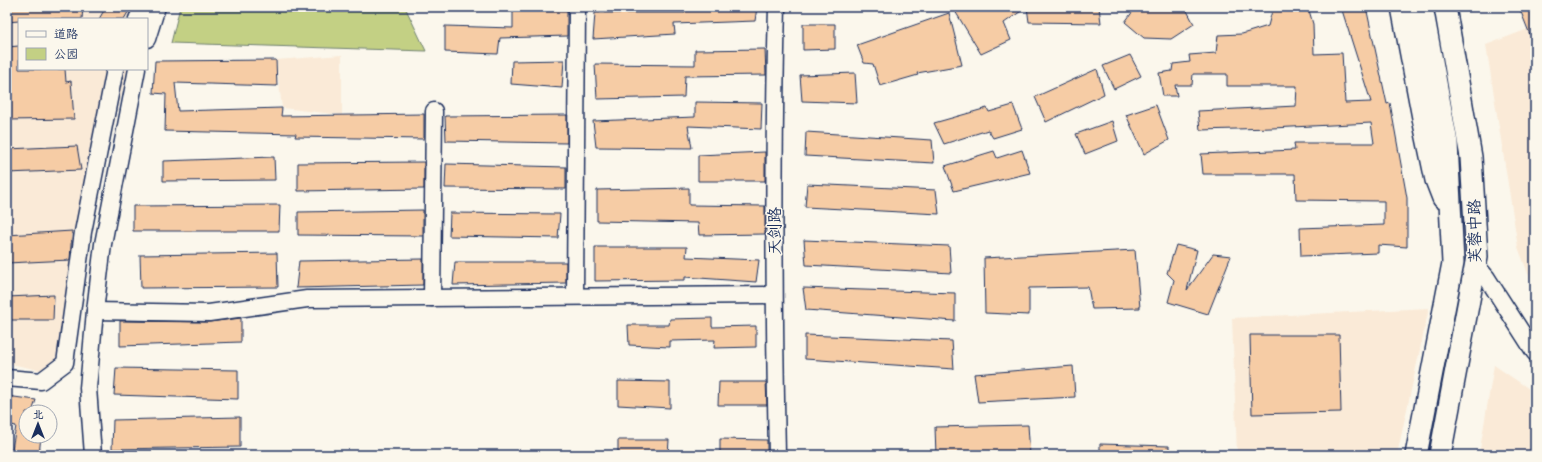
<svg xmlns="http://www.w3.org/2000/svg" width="1542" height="462" font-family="Dekko,'LXGW WenKai TC',sans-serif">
	<rect width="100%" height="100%" fill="#fbf7ec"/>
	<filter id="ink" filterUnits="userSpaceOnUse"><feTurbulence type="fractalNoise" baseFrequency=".025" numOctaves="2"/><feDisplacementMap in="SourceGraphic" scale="8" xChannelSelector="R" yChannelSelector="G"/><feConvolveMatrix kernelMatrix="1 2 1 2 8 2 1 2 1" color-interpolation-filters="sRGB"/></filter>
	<g filter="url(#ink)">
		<!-- built -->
		<g fill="#faead7">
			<polygon points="7,7 143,7 140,19 19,19 19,69 128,69 52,373 7,363"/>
			<polygon points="1535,7 1535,288 1530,279 1518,247 1486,45 1528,29"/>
			<polygon points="342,55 342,115 282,108 276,60"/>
			<polygon points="1429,308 1397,455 1237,455 1232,318"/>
			<polygon points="1494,365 1535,393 1535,455 1479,455"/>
		</g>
		<!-- green -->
		<polygon fill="#c3d084" stroke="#6f8071" points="180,7 405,7 426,51 171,43"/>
		<!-- building -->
		<g fill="#f6cca5" stroke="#1b2f5e">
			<polygon points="7,7 83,7 82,19 19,19 19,21 7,22"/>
			<polygon points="106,7 131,7 124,19 99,19"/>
			<polygon points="686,7 757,7 755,21 674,24 675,34 593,39 595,13 685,13"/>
			<polygon points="967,7 1099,7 1101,23 1029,22 1027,7 1004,23 1011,40 981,54 955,11"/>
			<polygon points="1136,7 1185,7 1194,24 1171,39 1144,38 1125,22"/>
			<polygon points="1273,7 1308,7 1313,24 1314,54 1342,53 1345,103 1371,102 1341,7 1366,7 1387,104 1390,103 1407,198 1407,247 1378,245 1378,253 1301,256 1300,228 1384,225 1384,201 1296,200 1295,174 1203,174 1201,154 1295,150 1294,143 1374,143 1371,123 1272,128 1200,130 1198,111 1296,106 1297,86 1227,86 1227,74 1193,74 1192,85 1175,85 1177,96 1163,96 1159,73 1172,71 1173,64 1190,62 1189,55 1216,53 1218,35 1242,34 1268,26"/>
			<polygon points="1519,7 1535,7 1535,45 1534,45"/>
			<polygon points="513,9 567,9 567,36 500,38 498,54 445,52 445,26 513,28"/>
			<polygon points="949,13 962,65 917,73 918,75 880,86 873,64 864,63 857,45"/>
			<polygon points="803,24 835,24 835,49 803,50"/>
			<polygon points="19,46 19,69 65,69 66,82 71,81 74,119 7,120 7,47"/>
			<polygon points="765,49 766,75 685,76 684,97 597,99 595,64 695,65 695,50"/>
			<polygon points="1130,55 1141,76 1114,89 1103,66"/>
			<polygon points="276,60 277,86 175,83 178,111 282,108 281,116 424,114 424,139 295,137 296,134 165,131 166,94 153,93 155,61"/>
			<polygon points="564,60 562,88 511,84 512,61"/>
			<polygon points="1097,69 1104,94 1046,122 1035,97"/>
			<polygon points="855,73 857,103 802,101 800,75"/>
			<polygon points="695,102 762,103 761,129 688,126 692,148 596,147 593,121 695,117"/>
			<polygon points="1013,105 1022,129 993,138 988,130 944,144 934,123 987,108 989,112"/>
			<polygon points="1156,105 1169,140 1144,154 1126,115"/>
			<polygon points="567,115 567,143 446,141 445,116"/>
			<polygon points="1112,121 1118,141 1085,154 1076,134"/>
			<polygon points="806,132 932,140 934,163 805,156"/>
			<polygon points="77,146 81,170 7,173 7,149"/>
			<polygon points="1022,150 1030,173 954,191 945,166 994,151 997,158"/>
			<polygon points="765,152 765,181 698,181 698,155"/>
			<polygon points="274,157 275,180 163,181 163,161"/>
			<polygon points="424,162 424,189 298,191 298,163"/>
			<polygon points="446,164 566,167 566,189 445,188"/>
			<polygon points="807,184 936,190 939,214 805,207"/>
			<polygon points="689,188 689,205 765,206 765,234 699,235 698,223 597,221 597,190"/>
			<polygon points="280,205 279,231 133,231 133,206"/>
			<polygon points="423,210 423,236 298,235 298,212"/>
			<polygon points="450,213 560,214 558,238 449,236"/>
			<polygon points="72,231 70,260 7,263 7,235"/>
			<polygon points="804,240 949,246 951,273 806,265"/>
			<polygon points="1176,245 1197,250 1187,290 1213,254 1231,256 1208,314 1168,302 1174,280 1167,273"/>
			<polygon points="595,247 687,247 686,257 759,260 756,282 685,277 685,280 595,281"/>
			<polygon points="1135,250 1140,308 1092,309 1088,287 1029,288 1029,315 985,313 984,258"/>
			<polygon points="277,253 278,287 141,288 140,255"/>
			<polygon points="423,259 423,285 296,288 299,261"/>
			<polygon points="455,262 566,262 566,283 453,285"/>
			<polygon points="803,288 955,293 955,321 806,310"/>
			<polygon points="54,295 53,320 7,320 7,297"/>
			<polygon points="241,318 241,342 120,346 120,321 209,322"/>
			<polygon points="712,318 712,327 756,326 756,347 714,348 715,340 670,341 670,347 629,345 628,325 669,325 670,319"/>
			<polygon points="805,335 952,341 954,369 805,359"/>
			<polygon points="1250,335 1339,335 1341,412 1252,414"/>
			<polygon points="1073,366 1075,397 978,402 974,374"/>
			<polygon points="116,368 238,370 238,399 114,395"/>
			<polygon points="618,381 670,382 670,408 618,405"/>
			<polygon points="719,382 766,382 767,405 718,405"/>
			<polygon points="7,396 36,400 32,412 26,412 26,436 41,436 39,455 11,455 16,426 7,424"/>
			<polygon points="240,417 240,447 112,449 113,420"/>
			<polygon points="1028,425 1030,455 936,455 935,427"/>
			<polygon points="720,439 767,440 767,455 720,455"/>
			<polygon points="618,440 669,440 668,455 618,455"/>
			<polygon points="1100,444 1169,446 1169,455 1100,455"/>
		</g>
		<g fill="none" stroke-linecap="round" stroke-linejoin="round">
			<!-- minor casing -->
			<g stroke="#1b2f5e" stroke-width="19">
				<g id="minor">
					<path d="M777,7C773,156 774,306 777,455"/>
					<polyline points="137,19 143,7"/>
					<polyline points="147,39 157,7"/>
					<polyline points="1476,265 1487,278 1535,353"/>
					<polyline points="575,296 577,7"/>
					<polyline points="432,298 434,111"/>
					<polyline points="95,311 209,313 307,299 774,295"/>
					<polyline points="7,378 41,381 65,363 83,232 115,69"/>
					<polyline points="93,455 88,388 95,311 103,244 137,69"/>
				</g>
			</g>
			<!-- major casing -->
			<g stroke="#1b2f5e" stroke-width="24">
				<g id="major">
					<polyline points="1402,7 1424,123 1436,180 1443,198"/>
					<polyline points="1416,455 1453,263 1447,143 1422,7"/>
					<polyline points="1440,455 1477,257 1471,157 1445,7"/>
				</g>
			</g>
			<!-- minor -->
			<use href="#minor" stroke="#fbf7ec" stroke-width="16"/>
			<!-- major -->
			<use href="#major" stroke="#fbf7ec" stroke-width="21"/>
		</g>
	</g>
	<g text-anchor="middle" stroke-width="3" stroke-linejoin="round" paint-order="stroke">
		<!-- street labels -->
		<g font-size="16" fill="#1b2f5e" stroke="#fbf7ec">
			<text transform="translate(774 231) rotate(-90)" y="6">天剑路</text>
			<text transform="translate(1474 231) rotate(-91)" y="6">芙蓉中路</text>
		</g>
	</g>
	<!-- margin -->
	<rect width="1542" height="462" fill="none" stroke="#fbf7ec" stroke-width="24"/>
	<rect x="12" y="12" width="1518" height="438" fill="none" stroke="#1b2f5e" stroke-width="1.5" filter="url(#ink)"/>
	<!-- legend -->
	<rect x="18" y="18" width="130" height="52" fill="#fbf7ec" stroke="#a1a7b3"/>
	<rect x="26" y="31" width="20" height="6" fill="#fbf7ec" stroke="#a1a7b3"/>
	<text x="54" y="38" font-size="12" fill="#1b2f5e">道路</text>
	<rect x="26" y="48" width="20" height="12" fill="#c3d084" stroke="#a1a7b3"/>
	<text x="54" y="58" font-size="12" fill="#1b2f5e">公园</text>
	<!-- north arrow -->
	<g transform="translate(38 424)"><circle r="19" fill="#fbf7ec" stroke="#a1a7b3"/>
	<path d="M0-3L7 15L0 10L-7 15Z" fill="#1b2f5e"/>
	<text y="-6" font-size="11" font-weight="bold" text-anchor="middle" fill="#1b2f5e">北</text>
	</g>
</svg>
